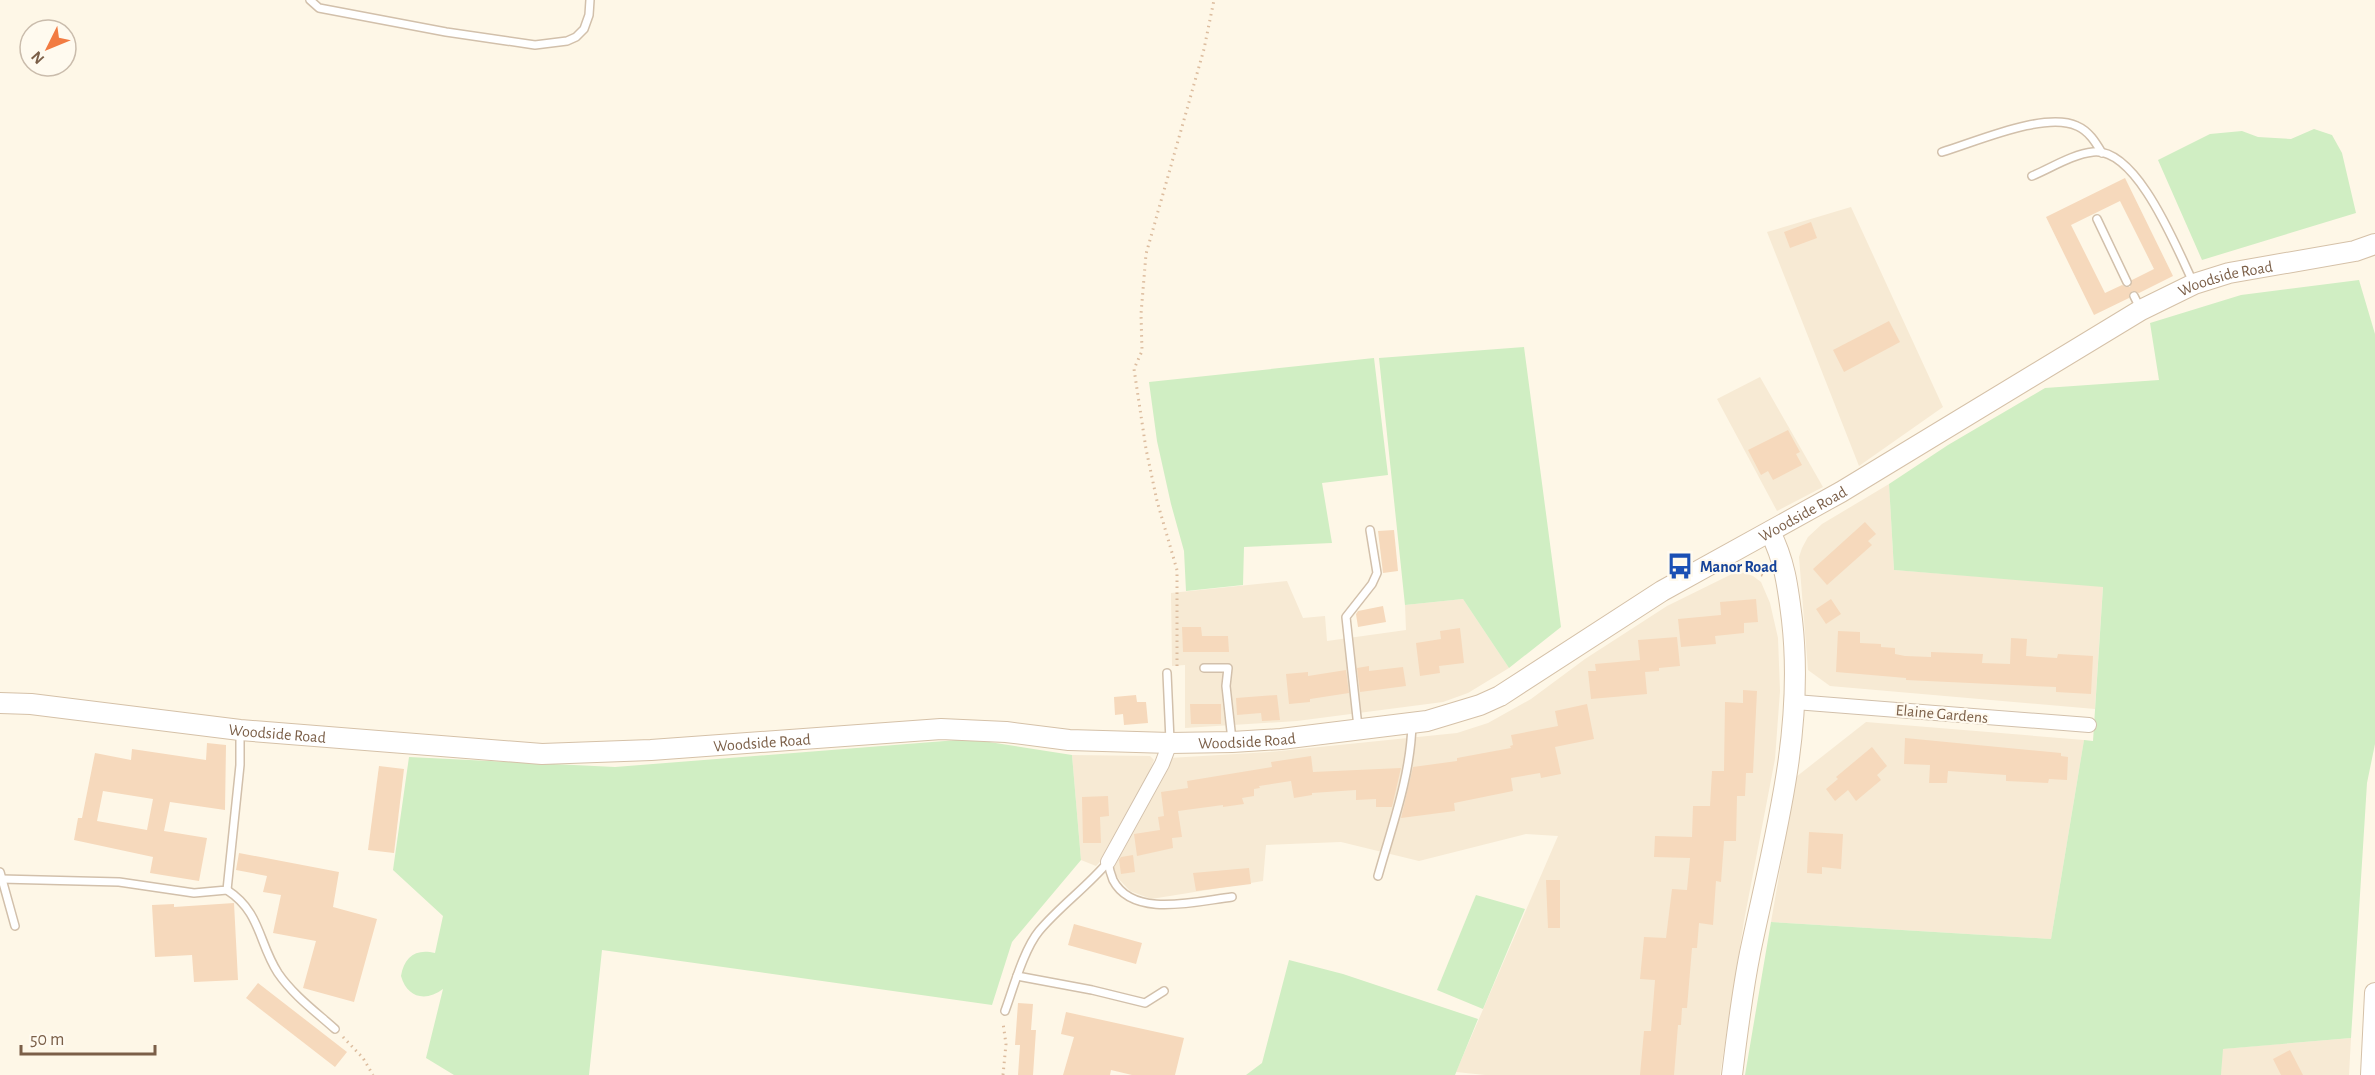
<svg xmlns="http://www.w3.org/2000/svg" width="2375" height="1075" font-family="'Alegreya Sans',sans-serif">
	<rect width="100%" height="100%" fill="#fef7e7"/>
	<!-- residential -->
	<g fill="#f7ead4">
		<polygon points="1851,207 1943,407 1859,466 1767,232"/>
		<polygon points="1760,377 1823,487 1777,511 1717,399"/>
		<polygon points="1889,484 1894,570 2103,586 2095,709 1830,686 1808,670 1799,557 1802,548 1808,537 1822,524"/>
		<polygon points="1744,573 1753,576 1761,582 1770,603 1778,638 1780,691 1775,759 1744,921 1720,1075 1485,1075 1456,1072 1558,836 1526,834 1419,861 1341,842 1266,845 1263,881 1151,899 1130,891 1116,876 1113,864 1169,758 1270,752 1457,733 1488,723 1531,699 1585,659 1667,606 1732,574"/>
		<polygon points="1287,581 1303,618 1325,616 1327,641 1406,630 1405,605 1463,599 1509,668 1468,693 1443,702 1297,721 1185,728 1185,665 1172,666 1171,593"/>
		<polygon points="1866,722 2084,740 2051,939 1771,922 1796,777"/>
		<polygon points="1072,755 1150,756 1154,760 1138,800 1109,852 1096,866 1081,860"/>
		<polygon points="2351,1038 2349,1075 2221,1075 2222,1049"/>
	</g>
	<!-- green -->
	<g fill="#d0eec3">
		<polygon points="2314,129 2332,135 2342,153 2356,213 2202,260 2158,160 2210,134 2242,131 2258,137 2291,139"/>
		<polygon points="2359,280 2375,334 2375,744 2367,783 2351,1038 2223,1049 2221,1075 1745,1075 1771,922 2051,939 2084,740 2093,741 2103,587 1894,570 1889,484 1948,445 2045,388 2159,380 2150,323 2241,295"/>
		<polygon points="1524,347 1561,627 1509,668 1463,599 1405,605 1379,358"/>
		<polygon points="1374,358 1388,475 1322,483 1332,543 1244,547 1243,585 1186,591 1184,551 1171,504 1157,441 1149,382"/>
		<path d="M970,739L1072,755L1081,860L1012,942L992,1005L602,950L589,1075H454L426,1058L443,989C426,1002 407,998 401,976C404,957 416,948 435,953L443,916L393,870L409,757L615,767Z"/>
		<polygon points="1476,895 1525,909 1483,1009 1437,990"/>
		<polygon points="1289,960 1343,974 1478,1019 1455,1075 1246,1075 1262,1063"/>
	</g>
	<!-- building -->
	<g fill="#f6d9bc" fill-rule="evenodd">
		<path d="M2125,178L2173,276L2139,293L2132,291L2129,298L2094,315L2046,217ZM2120,201L2154,269L2132,280L2130,287H2126L2122,285L2105,293L2071,225Z"/>
		<polygon points="1811,222 1817,238 1790,248 1784,232"/>
		<polygon points="1889,321 1900,342 1844,372 1833,350"/>
		<polygon points="1788,430 1800,452 1796,454 1802,465 1773,480 1768,471 1761,475 1748,450"/>
		<polygon points="1865,522 1876,534 1868,541 1872,545 1827,585 1813,569"/>
		<polygon points="1394,530 1398,571 1383,573 1378,531"/>
		<polygon points="1756,599 1758,622 1744,623 1744,633 1715,636 1716,644 1681,647 1678,619 1721,615 1720,602"/>
		<polygon points="1831,599 1841,614 1826,624 1816,609"/>
		<polygon points="1383,606 1386,622 1358,627 1356,614 1358,611"/>
		<polygon points="1182,627 1201,627 1202,636 1228,636 1229,652 1183,652"/>
		<polygon points="1460,628 1464,663 1439,666 1440,673 1420,676 1416,643 1441,639 1440,631"/>
		<polygon points="1838,631 1860,632 1860,643 1881,644 1881,647 1895,648 1895,654 1905,656 1931,657 1931,652 1983,654 1982,663 2010,664 2011,638 2027,639 2026,656 2057,658 2058,654 2093,656 2091,694 2056,692 2056,687 1906,680 1906,678 1836,672"/>
		<polygon points="1677,637 1680,666 1659,668 1659,671 1645,672 1647,694 1591,699 1588,671 1596,671 1595,664 1640,660 1638,640"/>
		<polygon points="1369,666 1369,671 1403,667 1406,686 1360,692 1357,668"/>
		<polygon points="1346,670 1349,693 1310,699 1310,702 1289,704 1286,674 1308,672 1308,676"/>
		<polygon points="1743,690 1757,691 1753,773 1746,773 1745,796 1737,796 1736,841 1724,841 1721,882 1716,881 1713,925 1699,923 1697,948 1692,948 1687,1008 1682,1008 1681,1025 1678,1025 1674,1075 1640,1075 1644,1031 1651,1031 1655,980 1640,979 1644,937 1666,938 1672,889 1687,890 1690,858 1654,857 1655,836 1692,837 1693,806 1710,806 1712,771 1724,771 1725,702 1743,703"/>
		<polygon points="1136,695 1137,702 1146,702 1148,723 1124,725 1123,714 1115,715 1114,697"/>
		<polygon points="1277,695 1280,720 1262,721 1261,713 1237,715 1236,698"/>
		<polygon points="1190,704 1221,704 1221,724 1191,724"/>
		<polygon points="1587,704 1594,739 1555,747 1561,774 1541,778 1540,773 1511,778 1513,791 1454,803 1455,811 1401,818 1413,767 1457,761 1457,758 1511,748 1510,746 1513,745 1511,735 1558,726 1555,711"/>
		<polygon points="1905,738 2061,753 2061,756 2068,757 2067,780 2049,779 2048,783 2006,781 2006,775 1948,771 1947,783 1929,783 1930,765 1904,764"/>
		<path d="M207,743L226,745L225,810L170,802L164,831L207,838L199,881L150,873L153,857L74,840L78,818H82L95,753L131,760L132,749L206,760ZM103,791L153,799L147,830L97,821Z"/>
		<polygon points="1872,747 1887,766 1877,775 1881,780 1856,801 1848,790 1835,801 1826,789 1838,779 1836,777"/>
		<polygon points="1311,756 1313,772 1401,768 1392,807 1376,807 1376,799 1356,800 1356,790 1312,793 1312,795 1294,798 1291,781 1259,786 1260,788 1254,789 1254,796 1242,798 1244,804 1223,807 1223,805 1178,811 1182,837 1172,838 1173,848 1137,856 1134,834 1160,830 1158,817 1164,816 1161,792 1188,788 1187,781 1272,767 1271,762"/>
		<polygon points="379,766 404,769 394,853 368,850"/>
		<polygon points="1108,796 1109,816 1100,817 1101,843 1083,843 1082,797"/>
		<polygon points="1809,832 1843,834 1841,869 1822,867 1822,874 1807,873"/>
		<polygon points="239,853 339,872 333,907 377,919 354,1002 303,988 316,941 273,933 281,895 263,892 267,876 236,870"/>
		<polygon points="1133,855 1135,872 1121,874 1119,860 1121,857"/>
		<polygon points="1249,868 1251,884 1196,891 1193,873"/>
		<polygon points="1546,880 1560,880 1560,928 1548,928"/>
		<polygon points="234,903 238,980 194,982 192,955 155,957 152,905 174,904 174,907"/>
		<polygon points="1074,924 1142,943 1136,964 1068,945"/>
		<polygon points="258,983 347,1052 335,1067 246,998"/>
		<polygon points="1018,1003 1033,1004 1031,1030 1036,1030 1033,1075 1018,1075 1020,1045 1015,1045"/>
		<polygon points="1066,1012 1184,1038 1175,1075 1132,1075 1111,1070 1110,1075 1063,1075 1074,1037 1061,1034"/>
		<polygon points="2290,1050 2303,1075 2281,1075 2273,1059"/>
	</g>
	<g fill="none" stroke-linecap="round" stroke-linejoin="round">
		<!-- lane casing -->
		<g stroke="#d2c0ab" stroke-width="10">
			<g id="lane">
				<polyline points="310,0 319,8 446,32 535,45 567,41 576,37 584,29 589,15 590,0"/>
				<path d="M1942,152C1976,142 2045,111 2077,126C2089,131 2096,143 2102,153"/>
				<path d="M2032,176C2051,168 2073,154 2093,152C2137,147 2177,249 2193,282"/>
				<polyline points="2097,219 2127,282"/>
				<polyline points="2134,296 2140,308"/>
				<polyline points="1204,668 1228,668 1226,686 1232,740"/>
				<polyline points="1167,673 1170,741"/>
				<polyline points="1358,727 1346,617 1372,584 1377,573 1370,530"/>
				<path d="M1108,862C1109,868 1111,875 1113,880C1133,919 1197,901 1232,897"/>
				<polyline points="0,872 15,926"/>
				<path d="M1378,876C1392,826 1411,775 1412,723"/>
				<polyline points="1,879 119,882 194,893 227,890 240,765 240,732"/>
				<path d="M227,890C261,912 258,942 278,973C293,995 316,1012 335,1029"/>
				<polyline points="1017,976 1092,990 1145,1003 1164,991"/>
				<path d="M1005,1011C1013,989 1024,949 1039,931C1060,906 1087,887 1108,862"/>
			</g>
		</g>
		<!-- street casing -->
		<g stroke="#d2c0ab" stroke-width="16">
			<g id="street">
				<polyline points="1795,702 2089,725"/>
				<polyline points="1108,862 1162,764 1170,743"/>
			</g>
		</g>
		<!-- secondary casing -->
		<g stroke="#d5c1a8" stroke-width="22">
			<g id="secondary">
				<path id="s1" d="M0,703L31,704L240,730L542,754L651,750L941,729L1006,732L1069,740L1170,743L1232,742L1281,739L1427,721L1480,705L1500,696L1662,591L1841,492L2141,310L2194,284L2229,273L2355,251L2375,244"/>
				<path d="M1732,1075C1737,1034 1742,993 1750,953C1773,843 1805,733 1792,620C1788,588 1785,561 1770,532"/>
				<polyline points="2371,1075 2375,993"/>
			</g>
		</g>
		<!-- path -->
		<g stroke="#dcbc9e" stroke-width="3" stroke-dasharray="1.5 4.5" stroke-linecap="butt">
			<polyline points="1745,567 1766,577"/>
			<polyline points="1177,666 1177,570 1157,501 1146,449 1134,369 1142,351 1141,314 1146,254 1204,49 1214,0"/>
			<polyline points="343,1037 363,1058 373,1075"/>
			<polyline points="1003,1075 1006,1044 1003,1023"/>
		</g>
		<!-- lane -->
		<use href="#lane" stroke="#fff" stroke-width="7"/>
		<!-- street -->
		<use href="#street" stroke="#fff" stroke-width="14"/>
		<!-- secondary -->
		<use href="#secondary" stroke="#fff" stroke-width="20"/>
	</g>
	<!-- icons -->
	<defs>
		<g id="bus-bare" transform="scale(2.07)"><path d="M-5-6H5V4H4V6H2V4H-2V6H-4V4H-5ZM-3.5-4V0h7V-4ZM-3.5 1.2v1.5H-2V1.2ZM2 1.2v1.5H3.5V1.2Z" fill="#1a4fb4" stroke="#fffaef" stroke-width="2.5" paint-order="stroke"/></g>
	</defs>
	<g fill-rule="evenodd">
		<use href="#bus-bare" x="1680" y="566"/>
	</g>
	<g text-anchor="middle" stroke-width="4.5" stroke-linejoin="round" paint-order="stroke">
		<!-- street labels -->
		<g font-size="16" fill="#7b5f48" stroke="#fffaef">
			<text dy="6" stroke="none"><textPath href="#s1" startOffset="2349">Woodside Road</textPath></text>
			<text dy="6" stroke="none"><textPath href="#s1" startOffset="1863">Woodside Road</textPath></text>
			<text transform="translate(1942 713) rotate(5)" y="6">Elaine Gardens</text>
			<text dy="6" stroke="none"><textPath href="#s1" startOffset="279">Woodside Road</textPath></text>
			<text dy="6" stroke="none"><textPath href="#s1" startOffset="1251">Woodside Road</textPath></text>
			<text dy="6" stroke="none"><textPath href="#s1" startOffset="765">Woodside Road</textPath></text>
		</g>
		<!-- transit labels -->
		<g font-size="16" font-weight="bold" fill="#164399" stroke="#fffaef" text-anchor="start">
			<text x="1700" y="572">Manor Road</text>
		</g>
	</g>
	<!-- north arrow -->
	<g transform="translate(48 48) rotate(227)"><circle r="28" fill="#fffaef" stroke="#cabcac" stroke-width="1.5"/>
	<path d="M0-4.5L10 22L0 15L-10 22Z" fill="#f27b42"/>
	<text y="-9" font-size="16" font-weight="bold" text-anchor="middle" fill="#7b5f48">N</text>
	</g>
	<!-- scale -->
	<path d="M21 1045v9h134v-9" fill="none" stroke="#7b5f48" stroke-width="3"/>
	<text x="30" y="1045" font-size="18" fill="#7b5f48" stroke="#fffaef" stroke-width="4.5" paint-order="stroke">50 m</text>
</svg>
